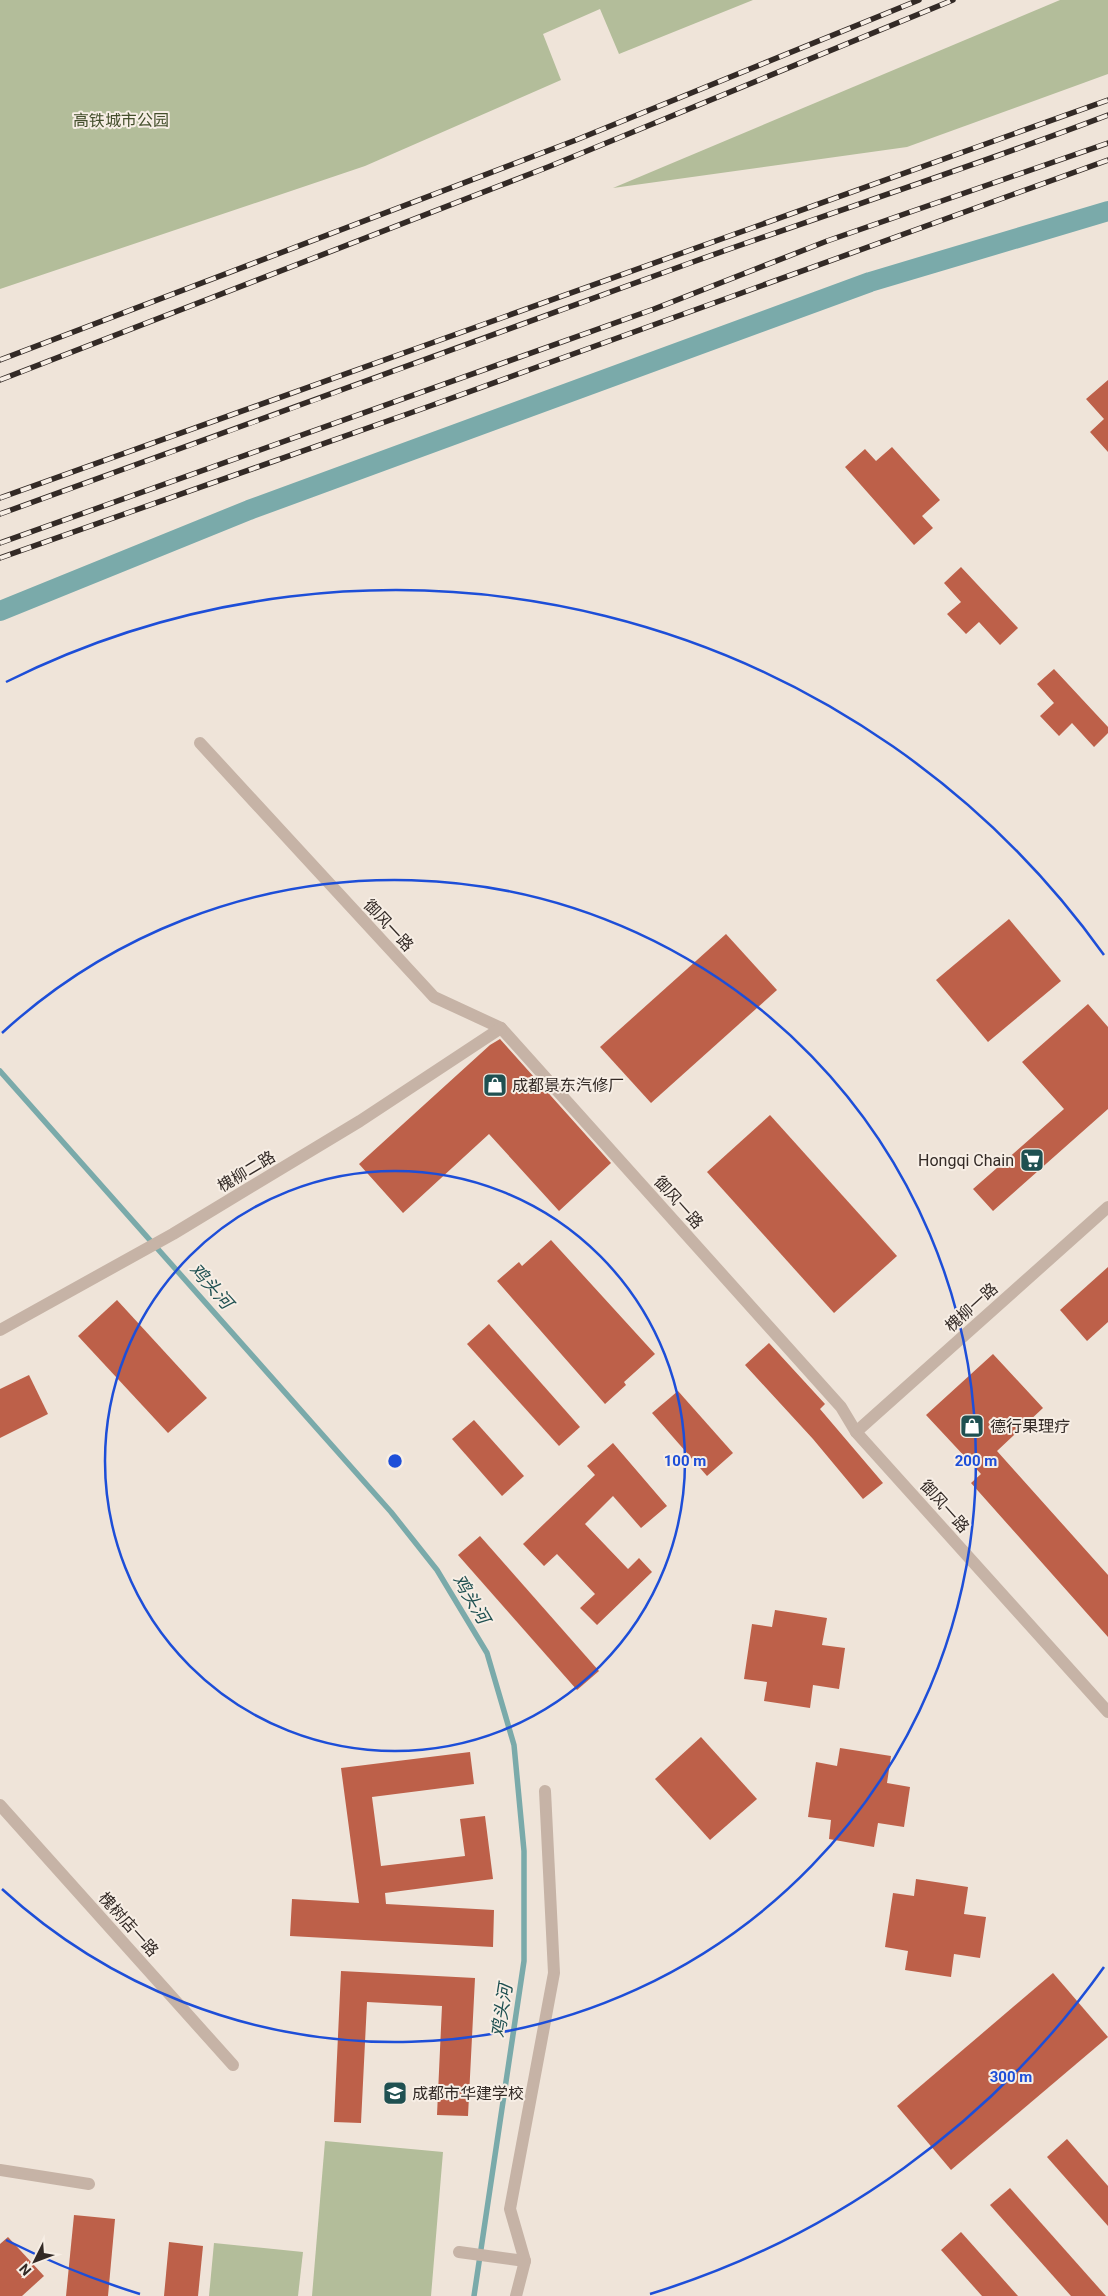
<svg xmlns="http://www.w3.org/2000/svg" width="1108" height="2296" font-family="Roboto,'Noto Sans SC',sans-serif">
	<rect width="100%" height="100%" fill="#efe4d9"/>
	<!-- green -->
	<g fill="#b3bd9a">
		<polygon points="0,0 753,0 619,54 600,9 543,34 561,80 365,166 0,289"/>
		<polygon points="1060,0 1108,0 1108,74 907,147 613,188"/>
		<polygon points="325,2141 443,2152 431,2296 312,2296"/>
		<polygon points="214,2243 303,2252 298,2296 209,2296"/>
	</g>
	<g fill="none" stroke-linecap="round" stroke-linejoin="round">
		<!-- stream -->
		<polyline stroke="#7aaaaa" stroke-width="5.5" points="0,1071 391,1512 437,1570 487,1653 514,1745 524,1851 524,1961 474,2296"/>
		<!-- canal -->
		<polyline stroke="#7aaaaa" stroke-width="20" points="0,611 249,510 870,282 1108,211"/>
	</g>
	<!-- building -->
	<g fill="#bd6049">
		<polygon points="1108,380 1108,452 1090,432 1104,419 1086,399"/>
		<polygon points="892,447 940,500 922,516 933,528 914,545 845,467 865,449 876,461"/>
		<polygon points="961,567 1018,628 1000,645 979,622 966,634 947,614 961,602 944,583"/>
		<polygon points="1054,669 1108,727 1108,733 1094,747 1072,723 1059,736 1040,716 1054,703 1037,684"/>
		<polygon points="1009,919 1061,981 988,1042 936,980"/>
		<polygon points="726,934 777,990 651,1103 600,1047"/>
		<polygon points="1088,1004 1108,1027 1108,1109 993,1211 973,1189 1064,1109 1022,1062"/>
		<polygon points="500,1039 611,1163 559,1211 489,1134 403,1213 359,1164 490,1045"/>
		<polygon points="770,1115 897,1256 834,1313 707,1172"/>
		<polygon points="551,1240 655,1354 624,1382 626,1385 605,1404 497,1281 519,1262 522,1266"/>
		<polygon points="1108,1267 1108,1322 1087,1341 1060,1310"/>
		<polygon points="117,1300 207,1398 168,1433 78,1336"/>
		<polygon points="489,1324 580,1427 559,1446 467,1344"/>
		<polygon points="769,1343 825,1404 820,1409 883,1483 863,1499 813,1439 745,1365"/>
		<polygon points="993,1354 1043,1408 997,1451 1108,1575 1108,1637 971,1483 981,1474 926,1415"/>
		<polygon points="29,1375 48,1414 0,1438 0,1389"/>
		<polygon points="678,1391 733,1453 707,1476 652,1413"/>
		<polygon points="474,1420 524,1476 502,1496 452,1439"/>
		<polygon points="613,1443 667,1506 641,1528 613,1496 585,1524 628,1569 639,1558 652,1572 597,1625 580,1608 595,1594 557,1554 544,1566 523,1544 595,1475 587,1466"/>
		<polygon points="480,1536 599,1671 577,1690 458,1555"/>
		<polygon points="775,1610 827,1618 822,1645 845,1648 839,1689 813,1685 810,1708 764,1701 767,1682 744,1679 752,1624 772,1627"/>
		<polygon points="701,1737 757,1799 710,1840 655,1779"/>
		<polygon points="840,1748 891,1756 887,1783 910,1787 904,1827 878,1823 874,1847 829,1839 831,1820 808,1817 816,1762 837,1766"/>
		<polygon points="470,1752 474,1784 372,1797 381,1866 465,1856 460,1819 485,1816 493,1879 385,1893 386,1904 494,1910 493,1947 290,1936 292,1899 359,1903 341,1768"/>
		<polygon points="916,1879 968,1887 964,1914 986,1917 980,1958 954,1954 951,1977 905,1970 908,1951 885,1947 893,1893 914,1896"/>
		<polygon points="341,1971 475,1978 468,2116 437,2115 442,2006 367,2002 361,2123 334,2122"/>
		<polygon points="1053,1973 1108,2037 951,2170 897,2106"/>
		<polygon points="1067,2139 1108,2186 1108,2226 1047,2157"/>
		<polygon points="1010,2188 1106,2296 1071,2296 990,2205"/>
		<polygon points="74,2215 115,2219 108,2296 66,2296"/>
		<polygon points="961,2232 1018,2296 982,2296 941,2250"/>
		<polygon points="8,2237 44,2276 22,2296 0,2296 0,2244"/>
		<polygon points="169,2242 203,2246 198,2296 164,2296"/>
	</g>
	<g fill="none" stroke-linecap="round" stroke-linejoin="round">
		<!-- minor -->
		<g stroke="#c6b3a6" stroke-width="12">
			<polyline points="200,743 434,997 501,1028 841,1407 856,1432 1108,1712"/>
			<polyline points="0,1330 173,1234 360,1121 501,1028"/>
			<polyline points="856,1432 1108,1207"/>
			<polyline points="0,1805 233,2065"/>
			<polyline points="0,2170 89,2184"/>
			<polyline points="459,2252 525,2261"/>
			<polyline points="516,2296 525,2261 510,2209 554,1973 545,1791"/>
		</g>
		<!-- rail casing -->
		<g stroke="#332a26" stroke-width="5.5">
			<g id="rail">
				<polyline points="0,360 576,140 919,0"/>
				<polyline points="0,380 548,167 953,0"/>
				<polyline points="0,498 1108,100"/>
				<path d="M0,514C230,431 460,347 690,263C829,213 970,168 1108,115"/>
				<polyline points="0,543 654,309 827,241 1108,143"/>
				<polyline points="0,558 430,406 1108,160"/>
			</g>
		</g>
		<!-- rail -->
		<use href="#rail" stroke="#f7eee5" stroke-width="4" stroke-dasharray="11" stroke-linecap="butt"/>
	</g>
	<!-- distance rings -->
	<g fill="none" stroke="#1d4ed8" stroke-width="2.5">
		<circle cx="395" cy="1461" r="290"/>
		<path d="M2 1033A581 581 0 1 1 2 1889"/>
		<path d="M1104 1967A871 871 0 0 1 650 2294M140 2294A871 871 0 0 1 6 2240M6 682A871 871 0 0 1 1104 955"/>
	</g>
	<!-- icons -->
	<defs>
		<g id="shop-square" transform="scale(1.25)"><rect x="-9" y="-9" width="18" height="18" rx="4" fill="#1f5051" stroke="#f7eee5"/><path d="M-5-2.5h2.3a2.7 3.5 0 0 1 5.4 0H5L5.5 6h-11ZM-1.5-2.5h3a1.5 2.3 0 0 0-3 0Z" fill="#fff"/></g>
		<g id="supermarket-square" transform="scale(1.25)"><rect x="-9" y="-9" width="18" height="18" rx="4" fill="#1f5051" stroke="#f7eee5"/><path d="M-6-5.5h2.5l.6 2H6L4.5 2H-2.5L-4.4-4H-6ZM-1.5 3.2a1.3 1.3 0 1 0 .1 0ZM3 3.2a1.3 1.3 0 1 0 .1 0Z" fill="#fff"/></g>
		<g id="school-square" transform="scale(1.25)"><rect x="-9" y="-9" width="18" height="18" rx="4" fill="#1f5051" stroke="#f7eee5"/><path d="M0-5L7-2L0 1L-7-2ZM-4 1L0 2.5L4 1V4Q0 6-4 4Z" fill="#fff"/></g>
	</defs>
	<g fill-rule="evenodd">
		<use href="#shop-square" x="495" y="1085"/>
		<use href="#supermarket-square" x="1032" y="1160"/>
		<use href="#shop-square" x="972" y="1426"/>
		<use href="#school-square" x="395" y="2093"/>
	</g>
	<g text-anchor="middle" stroke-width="4" stroke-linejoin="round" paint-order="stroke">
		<!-- park labels -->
		<g font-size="16" fill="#444f2c" stroke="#f7eee5">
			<text x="121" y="126">高铁城市公园</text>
		</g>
		<!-- street labels -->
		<g font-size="16" fill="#332a26" stroke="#f7eee5">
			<text transform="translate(389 925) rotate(47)" y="6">御风一路</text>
			<text transform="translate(246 1171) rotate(-31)" y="6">槐柳二路</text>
			<text transform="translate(679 1202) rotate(48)" y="6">御风一路</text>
			<text transform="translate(971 1307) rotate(-42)" y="6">槐柳一路</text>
			<text transform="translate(945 1506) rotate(48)" y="6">御风一路</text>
			<text transform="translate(129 1924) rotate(48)" y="6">槐树店一路</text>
		</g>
		<!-- poi labels -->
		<g font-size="16" fill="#332a26" stroke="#f7eee5" text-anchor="start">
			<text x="512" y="1091">成都景东汽修厂</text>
			<text x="1014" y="1166" text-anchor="end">Hongqi Chain</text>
			<text x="990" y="1432">德行果理疗</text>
			<text x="412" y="2099">成都市华建学校</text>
		</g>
		<!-- water labels -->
		<g font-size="18" font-style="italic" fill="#1f5051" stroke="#f7eee5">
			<text transform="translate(211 1286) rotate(48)" y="6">鸡头河</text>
			<text transform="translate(471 1599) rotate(59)" y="6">鸡头河</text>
			<text transform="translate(502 2011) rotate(-81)" y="6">鸡头河</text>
		</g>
	</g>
	<circle cx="395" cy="1461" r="8" fill="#1d4ed8" stroke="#f7eee5" stroke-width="2.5"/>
	<g font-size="15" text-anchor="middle" font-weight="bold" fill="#1d4ed8" stroke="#f7eee5" stroke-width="4" stroke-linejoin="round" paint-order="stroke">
		<text x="685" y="1466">100 m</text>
		<text x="976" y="1466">200 m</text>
		<text x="1011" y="2082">300 m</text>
	</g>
	<!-- north arrow -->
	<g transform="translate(35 2261) rotate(228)" stroke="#f7eee5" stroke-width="4" paint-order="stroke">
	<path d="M0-4L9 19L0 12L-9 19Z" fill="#332a26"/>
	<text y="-8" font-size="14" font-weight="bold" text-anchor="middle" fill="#332a26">N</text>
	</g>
</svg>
